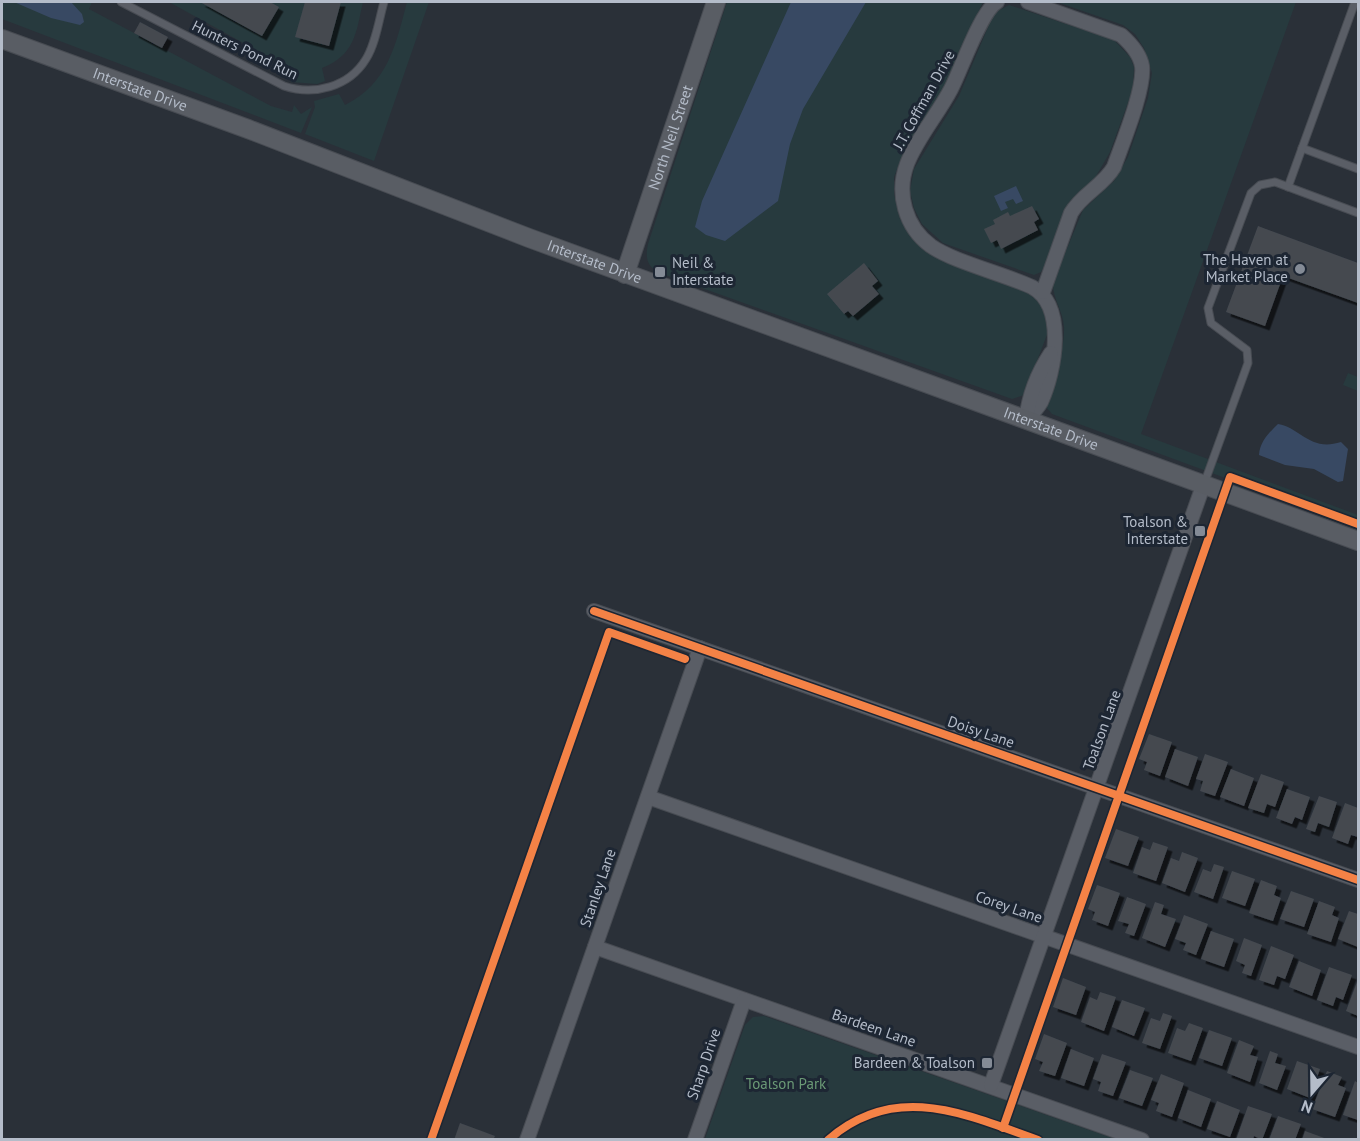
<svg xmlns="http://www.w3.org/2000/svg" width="1360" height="1141" font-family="'PT Sans',sans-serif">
	<defs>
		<filter id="shadow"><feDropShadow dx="4.5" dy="4.5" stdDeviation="0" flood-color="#0009"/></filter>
	</defs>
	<rect width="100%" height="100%" fill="#2a3038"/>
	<!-- green -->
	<g fill="#273a3e">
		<polygon points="2,2 92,2 89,9 271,106 292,112 294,105 301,114 312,107 301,133 2,19"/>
		<path d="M169,2H363C356,33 355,55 322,68L325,81L317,84L291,82L292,70Z"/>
		<path d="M407,2H429L374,161L305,134L315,107L314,101L339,94L345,105C388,84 396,44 407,2Z"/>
		<path d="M727,2H983L936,104L903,155L894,177V194L900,219L916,242L1022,287L1039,300L1048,320V332L1024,395L1012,399L660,273C647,267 645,258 648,244Z"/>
		<path d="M1057,2H1296L1141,434L1358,515V527L1052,414L1045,406C1052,382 1065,353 1064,327C1063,310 1052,298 1053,282L1083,210L1114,181L1128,157L1148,98L1152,73L1144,48L1135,34L1123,25Z"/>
		<polygon points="1009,5 1114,40 1130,57 1134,67 1133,89 1110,152 1095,178 1069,202 1045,265 1041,272 1034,275 943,243 922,224 914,208 910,191 914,169 959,96 994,13"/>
		<polygon points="1348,373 1358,377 1358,391 1343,385"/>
		<polygon points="764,1016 1115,1139 705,1139 745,1025 753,1017"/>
	</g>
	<!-- water -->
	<g fill="#384963">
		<polygon points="14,2 71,2 82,14 84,22 80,25 51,18"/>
		<polygon points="791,2 866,2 803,109 790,144 778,201 725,241 706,235 695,227 702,201"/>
		<polygon points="1016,186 1023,201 1016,204 1013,199 1005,202 1008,208 1001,211 994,196"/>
		<path d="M1278,424C1301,428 1310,452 1341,442L1348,449L1343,481L1338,482L1314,469L1285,465L1259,455C1260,441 1269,433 1278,424Z"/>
	</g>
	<!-- building -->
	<g fill="#444950" filter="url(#shadow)">
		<polygon points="200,2 270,2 279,7 262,36"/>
		<polygon points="305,2 341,2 329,46 295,37"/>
		<polygon points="140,22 168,37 162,48 134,33"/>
		<polygon points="1032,206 1039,219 1034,222 1038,230 1001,249 997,240 991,243 984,229 995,224 993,220 1008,212 1010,216"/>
		<polygon points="1258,226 1358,263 1358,303 1283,276 1265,326 1226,312"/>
		<polygon points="864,263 878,281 872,286 879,294 853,316 848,311 844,314 827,294"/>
		<polygon points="1149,734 1172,742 1160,776 1144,770 1147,762 1139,759"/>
		<polygon points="1175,749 1198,757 1188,786 1165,777"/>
		<polygon points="1205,754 1228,762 1215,796 1200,791 1203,781 1196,779"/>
		<polygon points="1231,769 1254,778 1244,806 1220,797"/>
		<polygon points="1261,774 1284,782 1275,807 1267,804 1264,813 1248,808"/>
		<polygon points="1287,789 1310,797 1302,820 1295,817 1292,824 1276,818"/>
		<polygon points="1319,796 1337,802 1329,827 1318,823 1315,832 1306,829"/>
		<polygon points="1345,803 1358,808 1358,837 1351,835 1348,844 1332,838"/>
		<polygon points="1116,829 1139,837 1128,866 1105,858"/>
		<polygon points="1153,842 1168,847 1156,881 1133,873 1142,847 1150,850"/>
		<polygon points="1182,852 1198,858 1185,892 1162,883 1171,858 1179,861"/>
		<polygon points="1214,864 1224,867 1213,899 1194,892 1203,869 1211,872"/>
		<polygon points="1232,871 1255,879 1245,906 1222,898"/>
		<polygon points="1261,880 1277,886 1274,895 1281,898 1273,921 1249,913"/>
		<polygon points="1097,885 1120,893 1108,926 1092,920 1095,912 1088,909"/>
		<polygon points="1291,891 1314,899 1304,927 1280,919"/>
		<polygon points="1127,897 1146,904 1134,936 1125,933 1129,924 1118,921"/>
		<polygon points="1319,901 1335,907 1332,915 1339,918 1331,942 1307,934"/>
		<polygon points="1155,902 1164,905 1161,914 1176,919 1165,947 1142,938"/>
		<polygon points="1349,911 1358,914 1358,947 1338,939"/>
		<polygon points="1184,915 1208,924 1196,955 1183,950 1186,943 1175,939"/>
		<polygon points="1211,931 1234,939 1224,967 1201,959"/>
		<polygon points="1244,938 1262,945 1251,976 1242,973 1245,965 1236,961"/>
		<polygon points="1271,946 1294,955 1285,979 1277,976 1274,985 1259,980"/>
		<polygon points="1299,961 1321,970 1312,996 1289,987"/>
		<polygon points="1329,967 1352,975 1343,1000 1336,997 1333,1006 1317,1000"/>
		<polygon points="1063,978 1086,987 1076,1015 1053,1007"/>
		<polygon points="1357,982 1358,983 1358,1016 1346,1011"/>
		<polygon points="1100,992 1116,997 1104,1031 1081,1022 1090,997 1097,1000"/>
		<polygon points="1122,1000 1145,1008 1134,1036 1112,1027"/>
		<polygon points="1163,1013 1172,1016 1160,1049 1142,1043 1151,1018 1160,1021"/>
		<polygon points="1189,1023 1203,1028 1191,1061 1168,1053 1177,1028 1185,1031"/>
		<polygon points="1209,1030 1232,1038 1222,1066 1199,1058"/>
		<polygon points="1044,1034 1067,1043 1055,1076 1039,1071 1043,1062 1035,1059"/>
		<polygon points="1239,1040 1254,1046 1250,1055 1258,1057 1250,1082 1227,1073"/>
		<polygon points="1071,1049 1094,1058 1084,1086 1061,1078"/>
		<polygon points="1270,1051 1278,1054 1275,1063 1286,1066 1277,1090 1259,1083"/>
		<polygon points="1102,1054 1126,1062 1113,1096 1098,1091 1101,1082 1093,1079"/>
		<polygon points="1297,1061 1320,1069 1310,1098 1287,1089"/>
		<polygon points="1130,1070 1153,1078 1142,1106 1119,1098"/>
		<polygon points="1327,1071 1342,1077 1338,1085 1346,1088 1335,1117 1312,1109"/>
		<polygon points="1161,1074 1184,1083 1172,1117 1156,1111 1159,1103 1151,1100"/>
		<polygon points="1355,1081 1358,1083 1358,1120 1343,1115"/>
		<polygon points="1188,1090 1211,1099 1201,1127 1178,1118"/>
		<polygon points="1217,1101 1240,1110 1230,1137 1207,1129"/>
		<polygon points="1248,1106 1272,1114 1262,1140 1254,1136 1253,1140 1236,1140"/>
		<polygon points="1278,1116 1301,1124 1295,1140 1269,1140"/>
		<polygon points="460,1123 495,1136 493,1140 454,1140"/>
		<polygon points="1305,1131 1327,1139 1327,1140 1302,1140"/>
	</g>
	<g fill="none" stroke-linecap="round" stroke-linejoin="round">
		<!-- service casing -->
		<g stroke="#484c53" stroke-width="9">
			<g id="service">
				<path d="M121,2L284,86C314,96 349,87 366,59C376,43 379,19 384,2"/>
				<polyline points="1302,148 1358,169"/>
				<polyline points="1288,187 1355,2"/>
				<polyline points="1204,484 1248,363 1247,350 1211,323 1208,308 1251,193 1260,185 1275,182 1358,213"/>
			</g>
		</g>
		<!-- minor casing -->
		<g stroke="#484c53" stroke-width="16">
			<g id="minor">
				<path d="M997,2C981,11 961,70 951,89C938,114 917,138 907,164C896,193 905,227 931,246C954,262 1004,274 1032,287C1067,306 1055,371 1041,402C1037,409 1031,415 1026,420"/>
				<path d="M1028,2L1121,35C1130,43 1140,54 1142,66C1145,89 1122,144 1114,167C1103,186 1082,194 1071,213L1043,292"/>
				<path d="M1026,420C1029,395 1037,374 1051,353"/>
				<polyline points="594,611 1358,880"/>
				<polyline points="648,797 1358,1047"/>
				<polyline points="595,947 1142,1140"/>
				<polyline points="991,1085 1203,486"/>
				<polyline points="527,1140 700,648"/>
				<polyline points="695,1140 744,1000"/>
			</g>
		</g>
		<!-- secondary casing -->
		<g stroke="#484c53" stroke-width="20">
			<g id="secondary">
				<path id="s1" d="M2,39L248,129L529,238L1358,541"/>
				<path id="s2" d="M625,274L716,2"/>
			</g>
		</g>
		<!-- service -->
		<use href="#service" stroke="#5a5e66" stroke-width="7"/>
		<!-- minor -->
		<use href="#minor" stroke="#5a5e66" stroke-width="14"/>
		<!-- secondary -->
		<use href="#secondary" stroke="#595d64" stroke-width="18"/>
		<!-- cycleway casing -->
		<g stroke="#1d2633" stroke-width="11">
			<g id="cycleway">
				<polyline points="594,611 1358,880"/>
				<polyline points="1003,1128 1230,477 1358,524"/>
				<polyline points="431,1140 609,632 685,659"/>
				<path d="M828,1140C895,1081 965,1114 1038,1140"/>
			</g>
		</g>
		<!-- cycleway -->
		<use href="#cycleway" stroke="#f48246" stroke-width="8"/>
	</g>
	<!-- markers -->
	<g fill="#848b96" stroke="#1d2633" stroke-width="2">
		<circle cx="1300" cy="269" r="6"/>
		<rect x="654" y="266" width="12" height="12" rx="3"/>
		<rect x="1194" y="525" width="12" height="12" rx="3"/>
		<rect x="981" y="1057" width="12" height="12" rx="3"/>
	</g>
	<g text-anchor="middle" stroke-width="6" stroke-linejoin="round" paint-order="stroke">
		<!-- street labels -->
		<g font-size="15" fill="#b4bcc9" stroke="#1d2633">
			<text transform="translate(245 50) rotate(26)" y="5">Hunters Pond Run</text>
			<text dy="5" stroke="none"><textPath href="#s1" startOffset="147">Interstate Drive</textPath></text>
			<text transform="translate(924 100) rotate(-61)" y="5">J.T. Coffman Drive</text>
			<text dy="5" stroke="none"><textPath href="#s2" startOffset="144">North Neil Street</textPath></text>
			<text dy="5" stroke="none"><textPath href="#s1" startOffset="633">Interstate Drive</textPath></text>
			<text dy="5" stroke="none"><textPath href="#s1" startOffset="1119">Interstate Drive</textPath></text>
			<text transform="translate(1102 730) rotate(-70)" y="5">Toalson Lane</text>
			<text transform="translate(981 732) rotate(19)" y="5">Doisy Lane</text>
			<text transform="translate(598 888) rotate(-71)" y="5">Stanley Lane</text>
			<text transform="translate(1009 907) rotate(19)" y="5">Corey Lane</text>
			<text transform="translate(874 1028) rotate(19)" y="5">Bardeen Lane</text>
			<text transform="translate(704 1064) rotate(-71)" y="5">Sharp Drive</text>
		</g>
		<!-- poi labels -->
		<g font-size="15" fill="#b4bcc9" stroke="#1d2633" text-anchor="end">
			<text x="1288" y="265">The Haven at<tspan x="1288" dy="17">Market Place</tspan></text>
			<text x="672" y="268" text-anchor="start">Neil &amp;<tspan x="672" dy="17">Interstate</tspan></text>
			<text x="1188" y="527">Toalson &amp;<tspan x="1188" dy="17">Interstate</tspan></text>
			<text x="975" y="1068">Bardeen &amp; Toalson</text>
		</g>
		<!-- park labels -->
		<g font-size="15" fill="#6b9a76" stroke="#1d2633">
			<text x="786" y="1089">Toalson Park</text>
		</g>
	</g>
	<!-- border -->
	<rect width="1360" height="1141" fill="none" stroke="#b4bcc9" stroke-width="6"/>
	<!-- north arrow -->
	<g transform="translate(1312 1093) rotate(200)" stroke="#1d2633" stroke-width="4.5" paint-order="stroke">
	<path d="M0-4.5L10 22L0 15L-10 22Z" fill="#b4bcc9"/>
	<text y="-9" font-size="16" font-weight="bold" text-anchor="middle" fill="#b4bcc9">N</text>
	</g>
</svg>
